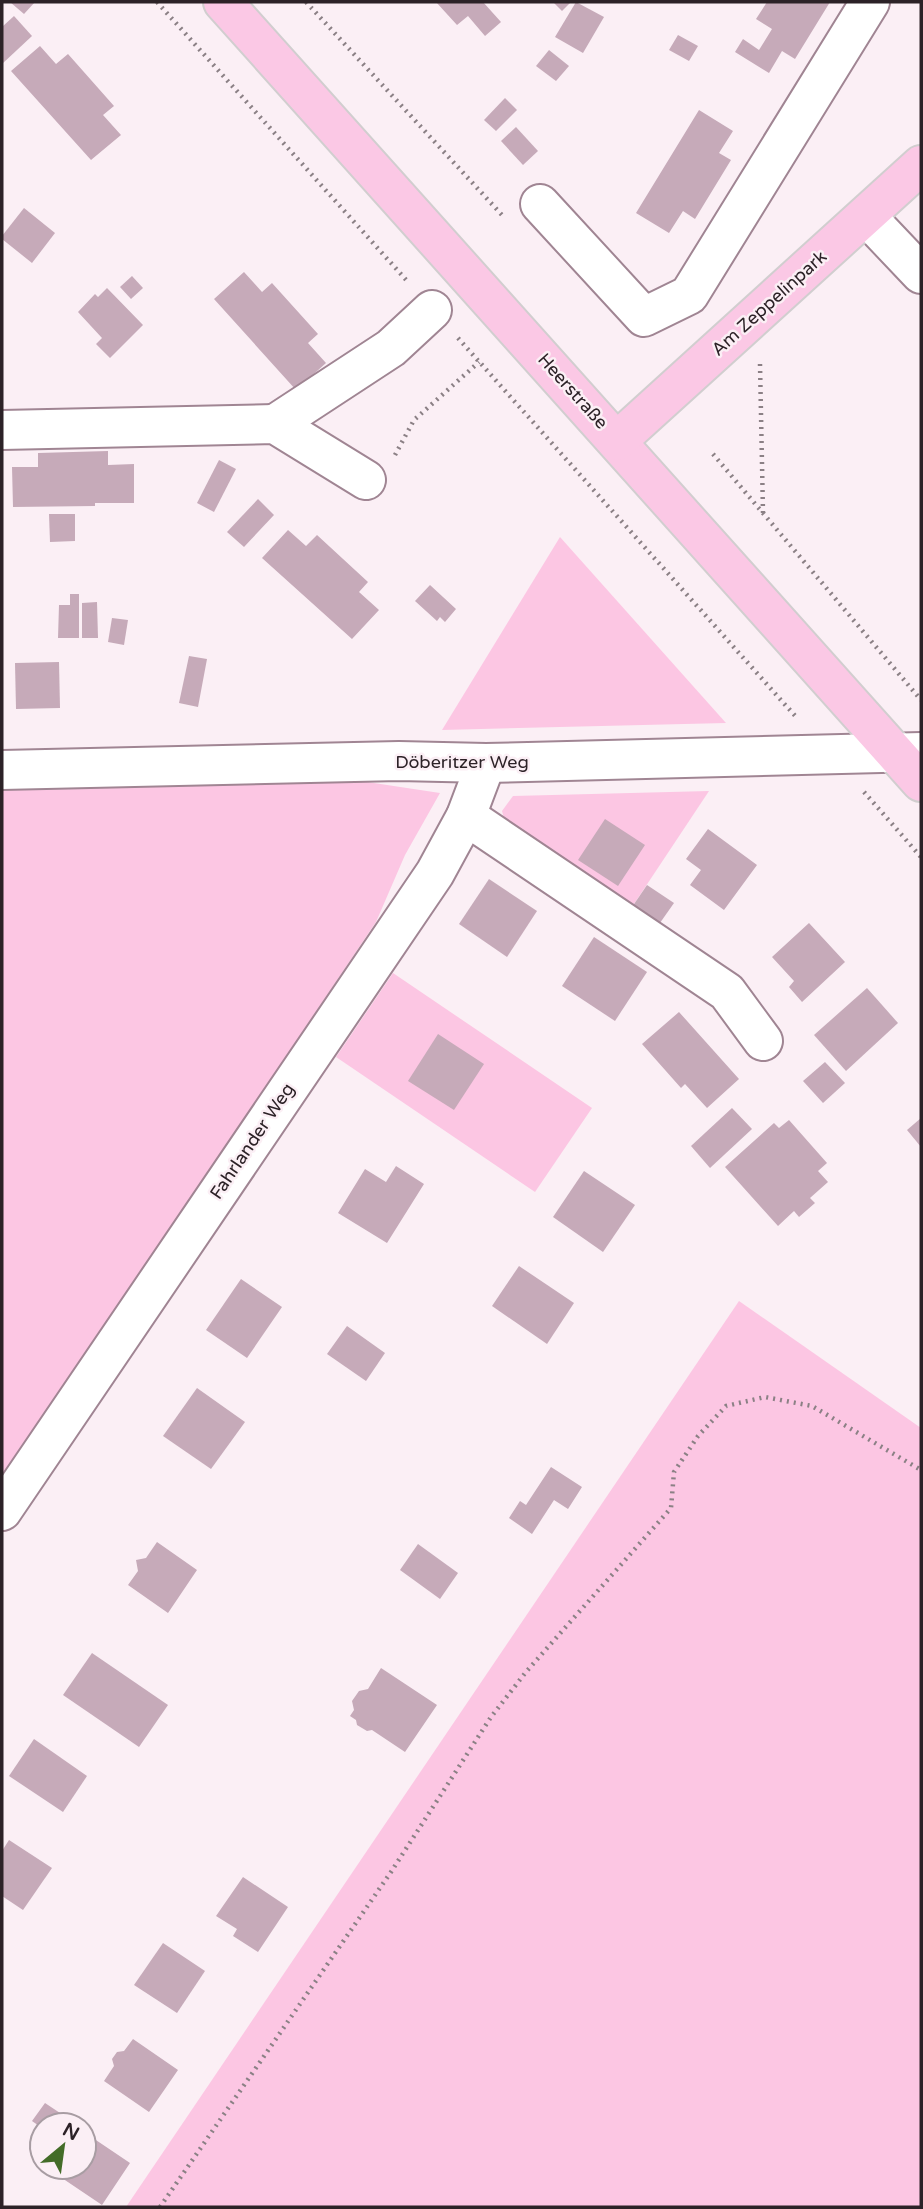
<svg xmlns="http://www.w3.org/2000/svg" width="923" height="2209" font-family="'Varela Round',sans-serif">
	<rect width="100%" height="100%" fill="#fbeff5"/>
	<!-- green -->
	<g fill="#fcc6e3">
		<polygon points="560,537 726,723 442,730"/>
		<polygon points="2,780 354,780 440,793 405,855 376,922 2,1481"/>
		<polygon points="709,791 628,913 508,833 502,811 513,796"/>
		<polygon points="393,973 592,1108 535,1192 336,1057"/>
		<polygon points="739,1301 921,1428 921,2207 126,2207"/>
	</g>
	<!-- building -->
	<g fill="#c6aab9">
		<polygon points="10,2 35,2 24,14"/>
		<polygon points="436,2 483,2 501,22 485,36 468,16 457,25"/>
		<polygon points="553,2 571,2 562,11"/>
		<polygon points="576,2 604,17 583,53 555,37"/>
		<polygon points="767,2 830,2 795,59 782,51 769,73 735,52 743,39 759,50 772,29 756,19"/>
		<polygon points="14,16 32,36 2,64 2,27"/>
		<polygon points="678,35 698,46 689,61 669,50"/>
		<polygon points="40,46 56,64 68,54 114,106 103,115 121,135 91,160 11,71"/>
		<polygon points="549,50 569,66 556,81 536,66"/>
		<polygon points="505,98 517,110 496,131 484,120"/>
		<polygon points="699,110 733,131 719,153 731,160 695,219 683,211 669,233 636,213"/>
		<polygon points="516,127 538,151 523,165 501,141"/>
		<polygon points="24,208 55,233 32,263 2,239 2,236"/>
		<polygon points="244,272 262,292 272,283 318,334 308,343 326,363 296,390 214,299"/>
		<polygon points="132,276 143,288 131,299 120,287"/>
		<polygon points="107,288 143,325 110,358 96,344 102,338 78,312 95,294 98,297"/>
		<polygon points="108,451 108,465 134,464 134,503 95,503 95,506 13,507 12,467 38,467 38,453"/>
		<polygon points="219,460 236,469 214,512 197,503"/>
		<polygon points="258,499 274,515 244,547 227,532"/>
		<polygon points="49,514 75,514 75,541 50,542"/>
		<polygon points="288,530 306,546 317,535 368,582 359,592 379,610 352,639 262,558"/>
		<polygon points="430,585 456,609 445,622 440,617 437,621 415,601"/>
		<polygon points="70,594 79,594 79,638 58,638 59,605 70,605"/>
		<polygon points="97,602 98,638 82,638 82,603"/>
		<polygon points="112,618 128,620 124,645 108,642"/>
		<polygon points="189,656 207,659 198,707 179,703"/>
		<polygon points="59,662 60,708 16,709 15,663"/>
		<polygon points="605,819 645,845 618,886 578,860"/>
		<polygon points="708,829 757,865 724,910 690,885 701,870 686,859"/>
		<polygon points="489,879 537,911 507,957 459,924"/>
		<polygon points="647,885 674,903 655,930 628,913"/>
		<polygon points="809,923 845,962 802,1002 789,987 794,981 772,957"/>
		<polygon points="594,937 647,972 615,1021 562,986"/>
		<polygon points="867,988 898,1023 846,1071 814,1035"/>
		<polygon points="679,1012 739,1079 707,1108 685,1084 681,1088 642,1044"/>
		<polygon points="438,1034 484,1064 454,1110 408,1081"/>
		<polygon points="825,1062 845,1083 823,1103 803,1081"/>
		<polygon points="732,1108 752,1129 710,1168 691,1146"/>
		<polygon points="921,1118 921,1147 907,1130"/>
		<polygon points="789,1120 827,1163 818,1171 828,1182 810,1198 815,1203 799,1217 794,1211 778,1226 725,1167 774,1123 779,1128"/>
		<polygon points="396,1166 424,1184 387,1243 338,1213 365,1169 386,1182"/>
		<polygon points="584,1171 635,1205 603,1252 553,1217"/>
		<polygon points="519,1266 574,1303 547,1344 492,1306"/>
		<polygon points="241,1279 282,1307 247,1358 206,1330"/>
		<polygon points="347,1326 385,1353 366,1381 327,1354"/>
		<polygon points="197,1388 245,1422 211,1469 163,1436"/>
		<polygon points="551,1467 582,1487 568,1509 554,1500 532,1534 509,1518 520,1501 526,1505"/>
		<polygon points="157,1542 197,1570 168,1613 128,1585 138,1571 136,1560 146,1558"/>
		<polygon points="418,1544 458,1573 440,1599 400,1570"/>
		<polygon points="92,1653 168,1705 139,1747 63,1695"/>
		<polygon points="381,1668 437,1705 405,1752 372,1730 367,1731 357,1725 356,1720 350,1716 354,1710 352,1701 359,1691 368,1689"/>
		<polygon points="34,1739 87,1776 63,1812 9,1776"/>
		<polygon points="9,1840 52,1868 23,1910 2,1896 2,1851"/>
		<polygon points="243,1877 288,1907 258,1952 233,1936 237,1929 216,1916"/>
		<polygon points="163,1943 205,1971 177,2013 134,1985"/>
		<polygon points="133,2039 178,2070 149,2112 104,2081 114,2066 112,2059 117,2052 124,2051"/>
		<polygon points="45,2103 72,2121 69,2125 42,2125 42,2128 32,2121"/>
		<polygon points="84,2132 130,2163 102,2205 56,2174 61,2167 84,2167"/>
	</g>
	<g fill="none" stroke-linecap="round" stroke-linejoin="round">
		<!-- minor casing -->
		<g stroke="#a08593" stroke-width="42">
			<g id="minor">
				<polyline points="540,204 644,317 689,295 870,2"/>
				<polyline points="866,216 921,274"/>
				<polyline points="275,424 391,348 432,310"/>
				<polyline points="2,430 275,424 366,480"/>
				<polyline points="2,770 399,761 486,763 921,752"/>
				<polyline points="466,816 727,992 763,1041"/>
				<polyline points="2,1511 435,873 466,816 486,763"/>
			</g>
		</g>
		<!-- major casing -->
		<g stroke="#d1cecf" stroke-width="42">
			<g id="major">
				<polyline points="223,2 921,782"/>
				<polyline points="617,441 921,165"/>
			</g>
		</g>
		<!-- path -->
		<g stroke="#8b8085" stroke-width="4.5" stroke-dasharray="2 5" stroke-linecap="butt">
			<polyline points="157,2 408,282"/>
			<polyline points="306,2 502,215"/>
			<polyline points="458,338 797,718"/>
			<polyline points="760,364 763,513"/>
			<polyline points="713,454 921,700"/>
			<polyline points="395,455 414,420 479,362"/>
			<polyline points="864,792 921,857"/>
			<polyline points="160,2207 391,1872 491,1717 526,1672 671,1508 674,1472 698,1436 726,1406 765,1397 812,1406 921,1470"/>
		</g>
		<!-- minor -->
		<use href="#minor" stroke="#fff" stroke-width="38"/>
		<!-- major -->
		<use href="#major" stroke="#fbc8e5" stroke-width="38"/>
	</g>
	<g text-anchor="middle" stroke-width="5" stroke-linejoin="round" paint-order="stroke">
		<!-- street labels -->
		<g font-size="18" fill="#2c2227" stroke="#fbeff5">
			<text transform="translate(769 303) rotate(-42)" y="6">Am Zeppelinpark</text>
			<text transform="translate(573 391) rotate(48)" y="6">Heerstraße</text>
			<text x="462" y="768">Döberitzer Weg</text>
			<text transform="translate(252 1141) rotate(-56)" y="6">Fahrlander Weg</text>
		</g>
	</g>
	<!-- border -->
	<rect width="923" height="2209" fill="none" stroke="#2c2227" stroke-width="7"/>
	<!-- north arrow -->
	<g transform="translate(63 2146) rotate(29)"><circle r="33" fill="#fbeff5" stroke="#a89da3" stroke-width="2"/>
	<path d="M0-5L12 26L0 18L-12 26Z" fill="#436c28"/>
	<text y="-10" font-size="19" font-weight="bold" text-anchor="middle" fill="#2c2227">N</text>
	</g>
</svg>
